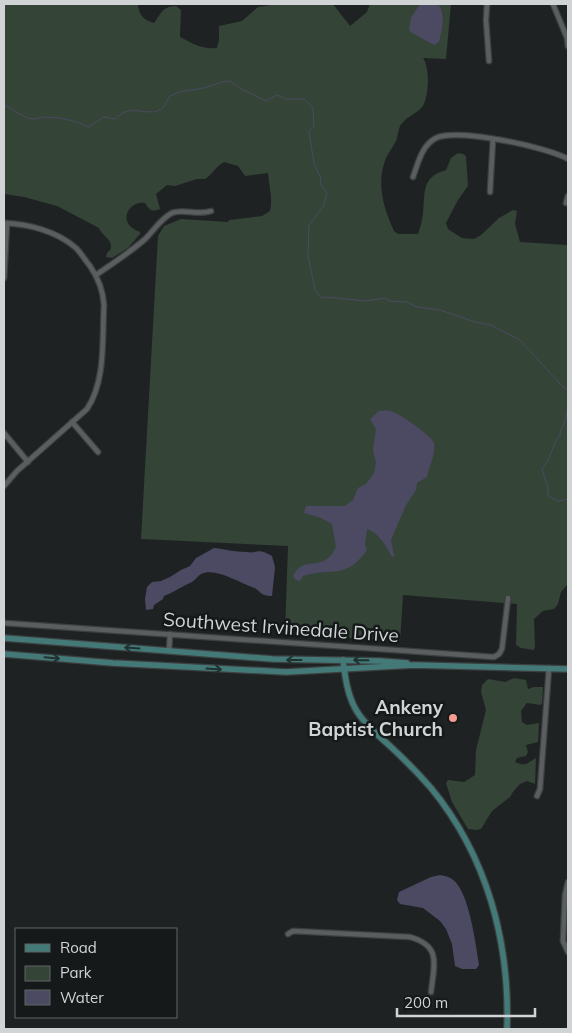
<svg xmlns="http://www.w3.org/2000/svg" width="572" height="1033" font-family="Mulish,sans-serif">
	<rect width="100%" height="100%" fill="#1e2223"/>
	<!-- green -->
	<g fill="#344437">
		<path d="M4,4H138C139,15 143,20 154,23C162,13 161,7 176,6L181,10L180,37C192,43 203,50 217,48L219,40V26L242,21L258,7L277,4H333L350,26L367,12L370,4H451L446,59L423,58C430,68 429,95 423,106C417,114 405,117 400,126C398,131 398,136 396,141C393,147 389,152 386,158C376,183 383,207 394,231L398,234H418C420,228 422,221 423,214C425,193 421,177 446,170L451,158L458,153L463,154L466,156L468,186L458,200L446,223L448,229L462,238L474,239L481,235L499,218L513,210L517,211L515,224L520,242L568,245V584L561,592L558,604L554,609L543,611L534,619L535,646L534,650L521,648L516,645L517,604L403,595L400,642L285,633L288,546L141,539L158,236L164,226L181,219L228,222L229,220L262,216L270,211C273,199 269,186 268,173L245,176L238,166L224,162C215,167 212,175 205,179H197L175,186L167,185L156,194L160,209C152,212 150,211 145,203C128,200 116,224 140,232V234L128,248L112,258L106,257C106,254 108,252 110,250C115,241 101,235 99,228L57,206L24,197L4,194Z"/>
		<path d="M514,678L526,680L528,689L534,687H543L542,704L540,705L527,703L521,711L522,722L527,725L539,723L538,742L526,745L528,752L526,756L517,758L515,762C526,767 527,763 536,758L535,784L527,781L520,784L513,792L510,797L492,811L481,829L476,830L468,829L452,802L446,783L448,780L464,782L475,775L476,750L486,710L481,692L482,685L488,679L505,682Z"/>
	</g>
	<!-- water -->
	<g fill="#4b4a62">
		<path d="M420,4H438C446,14 442,30 439,42L434,45L412,33L409,30L411,18Z"/>
		<path d="M379,411C382,411 387,410 390,411C398,412 432,436 434,443C436,453 429,467 427,477L417,483L416,490L406,505L391,540L394,556L392,557C386,546 379,533 367,529L365,545L367,550C346,580 333,567 303,576L300,581L296,580L293,576C302,557 317,569 329,557C332,555 334,550 336,547L332,524L321,518L304,513L306,506H345L353,500L358,488L366,484L374,473L376,463L373,450L376,429L370,419Z"/>
		<path d="M214,548C224,549 235,552 246,552C260,554 256,547 272,556L275,567L272,596C259,596 261,590 252,587C238,582 215,567 201,574C198,576 195,580 192,582C183,586 174,592 164,596L163,599L154,605L153,609L146,610L145,599L147,587L152,582L161,581L170,577L181,570L190,566L196,558Z"/>
		<path d="M440,875C447,876 453,878 457,884C470,900 476,945 479,965L476,969H462L455,966L452,944L446,929L440,921L423,908L400,904L397,900L399,892L431,877Z"/>
	</g>
	<g fill="none" stroke-linecap="round" stroke-linejoin="round">
		<!-- stream -->
		<g stroke="#4b4a62" stroke-width="1">
			<path d="M4,105C13,109 23,118 33,119C37,119 41,117 45,117C58,117 76,120 88,127L104,117L115,119C118,117 121,113 125,112C143,106 159,123 169,97C184,88 189,92 203,88C213,86 220,81 230,81L241,89L266,101L277,95L286,99H304L313,108L314,127L309,131L314,164L321,178L320,183L327,193L323,207L309,225L308,256L315,289L320,297L337,298L364,301L386,298L389,301L407,302L417,307L440,310L475,322L491,325L520,340L563,387L568,390"/>
			<path d="M568,408C566,413 567,415 565,420C564,426 560,428 560,435C552,445 551,459 542,469L548,488V496L558,501L568,499"/>
		</g>
		<!-- street casing -->
		<g stroke="#3c3f40" stroke-width="7">
			<g id="street">
				<polyline points="487,4 486,20 489,61"/>
				<polyline points="553,4 567,38 568,46"/>
				<path d="M413,177C418,163 422,145 436,138C458,128 547,147 568,159"/>
				<polyline points="490,192 493,139"/>
				<polyline points="566,203 568,196"/>
				<path d="M4,223C28,224 57,231 76,248C81,253 85,260 90,266C99,279 103,290 104,305C102,339 106,381 87,409L17,471L4,486"/>
				<path d="M96,275C112,264 129,253 144,240C153,232 160,219 172,213C183,208 198,216 211,211"/>
				<polyline points="4,278 7,223"/>
				<polyline points="72,422 98,452"/>
				<polyline points="4,433 28,462"/>
				<polyline points="4,623 494,657 499,654 502,649 508,598"/>
				<polyline points="169,651 170,634"/>
				<polyline points="537,796 540,789 549,668"/>
				<polyline points="568,882 565,895 563,941 568,952"/>
				<path d="M288,934L293,931L410,937C442,946 434,965 431,992"/>
			</g>
		</g>
		<!-- secondary casing -->
		<g stroke="#3c3f40" stroke-width="8">
			<g id="secondary">
				<polyline points="4,638 273,659 380,661 407,663"/>
				<polyline points="4,654 113,663 286,672 414,665 568,669"/>
				<path d="M343,660C345,676 347,693 355,708C363,723 378,735 391,747C405,760 418,773 431,788C487,856 510,942 507,1029"/>
			</g>
		</g>
		<!-- street -->
		<use href="#street" stroke="#5a5e5f" stroke-width="4.5"/>
		<!-- secondary -->
		<use href="#secondary" stroke="#437976" stroke-width="5.5"/>
	</g>
	<!-- one-way arrows -->
	<defs><path id="oneway-shaft" d="M-6 0H5M1.5-3L5.5 0L1.5 3" fill="none" stroke-width="1.6" stroke-linecap="round" stroke-linejoin="round" transform="scale(1.25)"/></defs>
	<g stroke="#203131">
		<use href="#oneway-shaft" transform="translate(132 648) rotate(-176)"/>
		<use href="#oneway-shaft" transform="translate(52 658) rotate(5)"/>
		<use href="#oneway-shaft" transform="translate(294 660) rotate(-180)"/>
		<use href="#oneway-shaft" transform="translate(361 660) rotate(-179)"/>
		<use href="#oneway-shaft" transform="translate(214 669) rotate(4)"/>
	</g>
	<!-- markers -->
	<circle fill="#f59c90" stroke="#15191a" stroke-width="2" cx="453" cy="718" r="5"/>
	<g text-anchor="middle" stroke-width="5" stroke-linejoin="round" paint-order="stroke">
		<!-- street labels -->
		<g font-size="19" fill="#d1d4d4" stroke="#15191a">
			<text transform="translate(281 627) rotate(4)" y="7">Southwest Irvinedale Drive</text>
		</g>
		<!-- poi labels -->
		<g font-size="19" font-weight="bold" fill="#d1d4d4" stroke="#15191a" text-anchor="end">
			<text x="443" y="714">Ankeny<tspan x="443" dy="22">Baptist Church</tspan></text>
		</g>
	</g>
	<!-- border -->
	<rect width="572" height="1033" fill="none" stroke="#d1d4d4" stroke-width="10"/>
	<!-- legend -->
	<rect x="15" y="928" width="162" height="90" fill="#15191a" stroke="#606464"/>
	<rect x="25" y="944" width="25" height="8" fill="#437976" stroke="#606464"/>
	<text x="60" y="953" font-size="15" fill="#d1d4d4">Road</text>
	<rect x="25" y="966" width="25" height="15" fill="#344437" stroke="#606464"/>
	<text x="60" y="978" font-size="15" fill="#d1d4d4">Park</text>
	<rect x="25" y="990" width="25" height="15" fill="#4b4a62" stroke="#606464"/>
	<text x="60" y="1003" font-size="15" fill="#d1d4d4">Water</text>
	<!-- scale -->
	<path d="M397 1008v8h138v-8" fill="none" stroke="#d1d4d4" stroke-width="2.5"/>
	<text x="404" y="1008" font-size="15" fill="#d1d4d4" stroke="#15191a" stroke-width="4" paint-order="stroke">200 m</text>
</svg>
